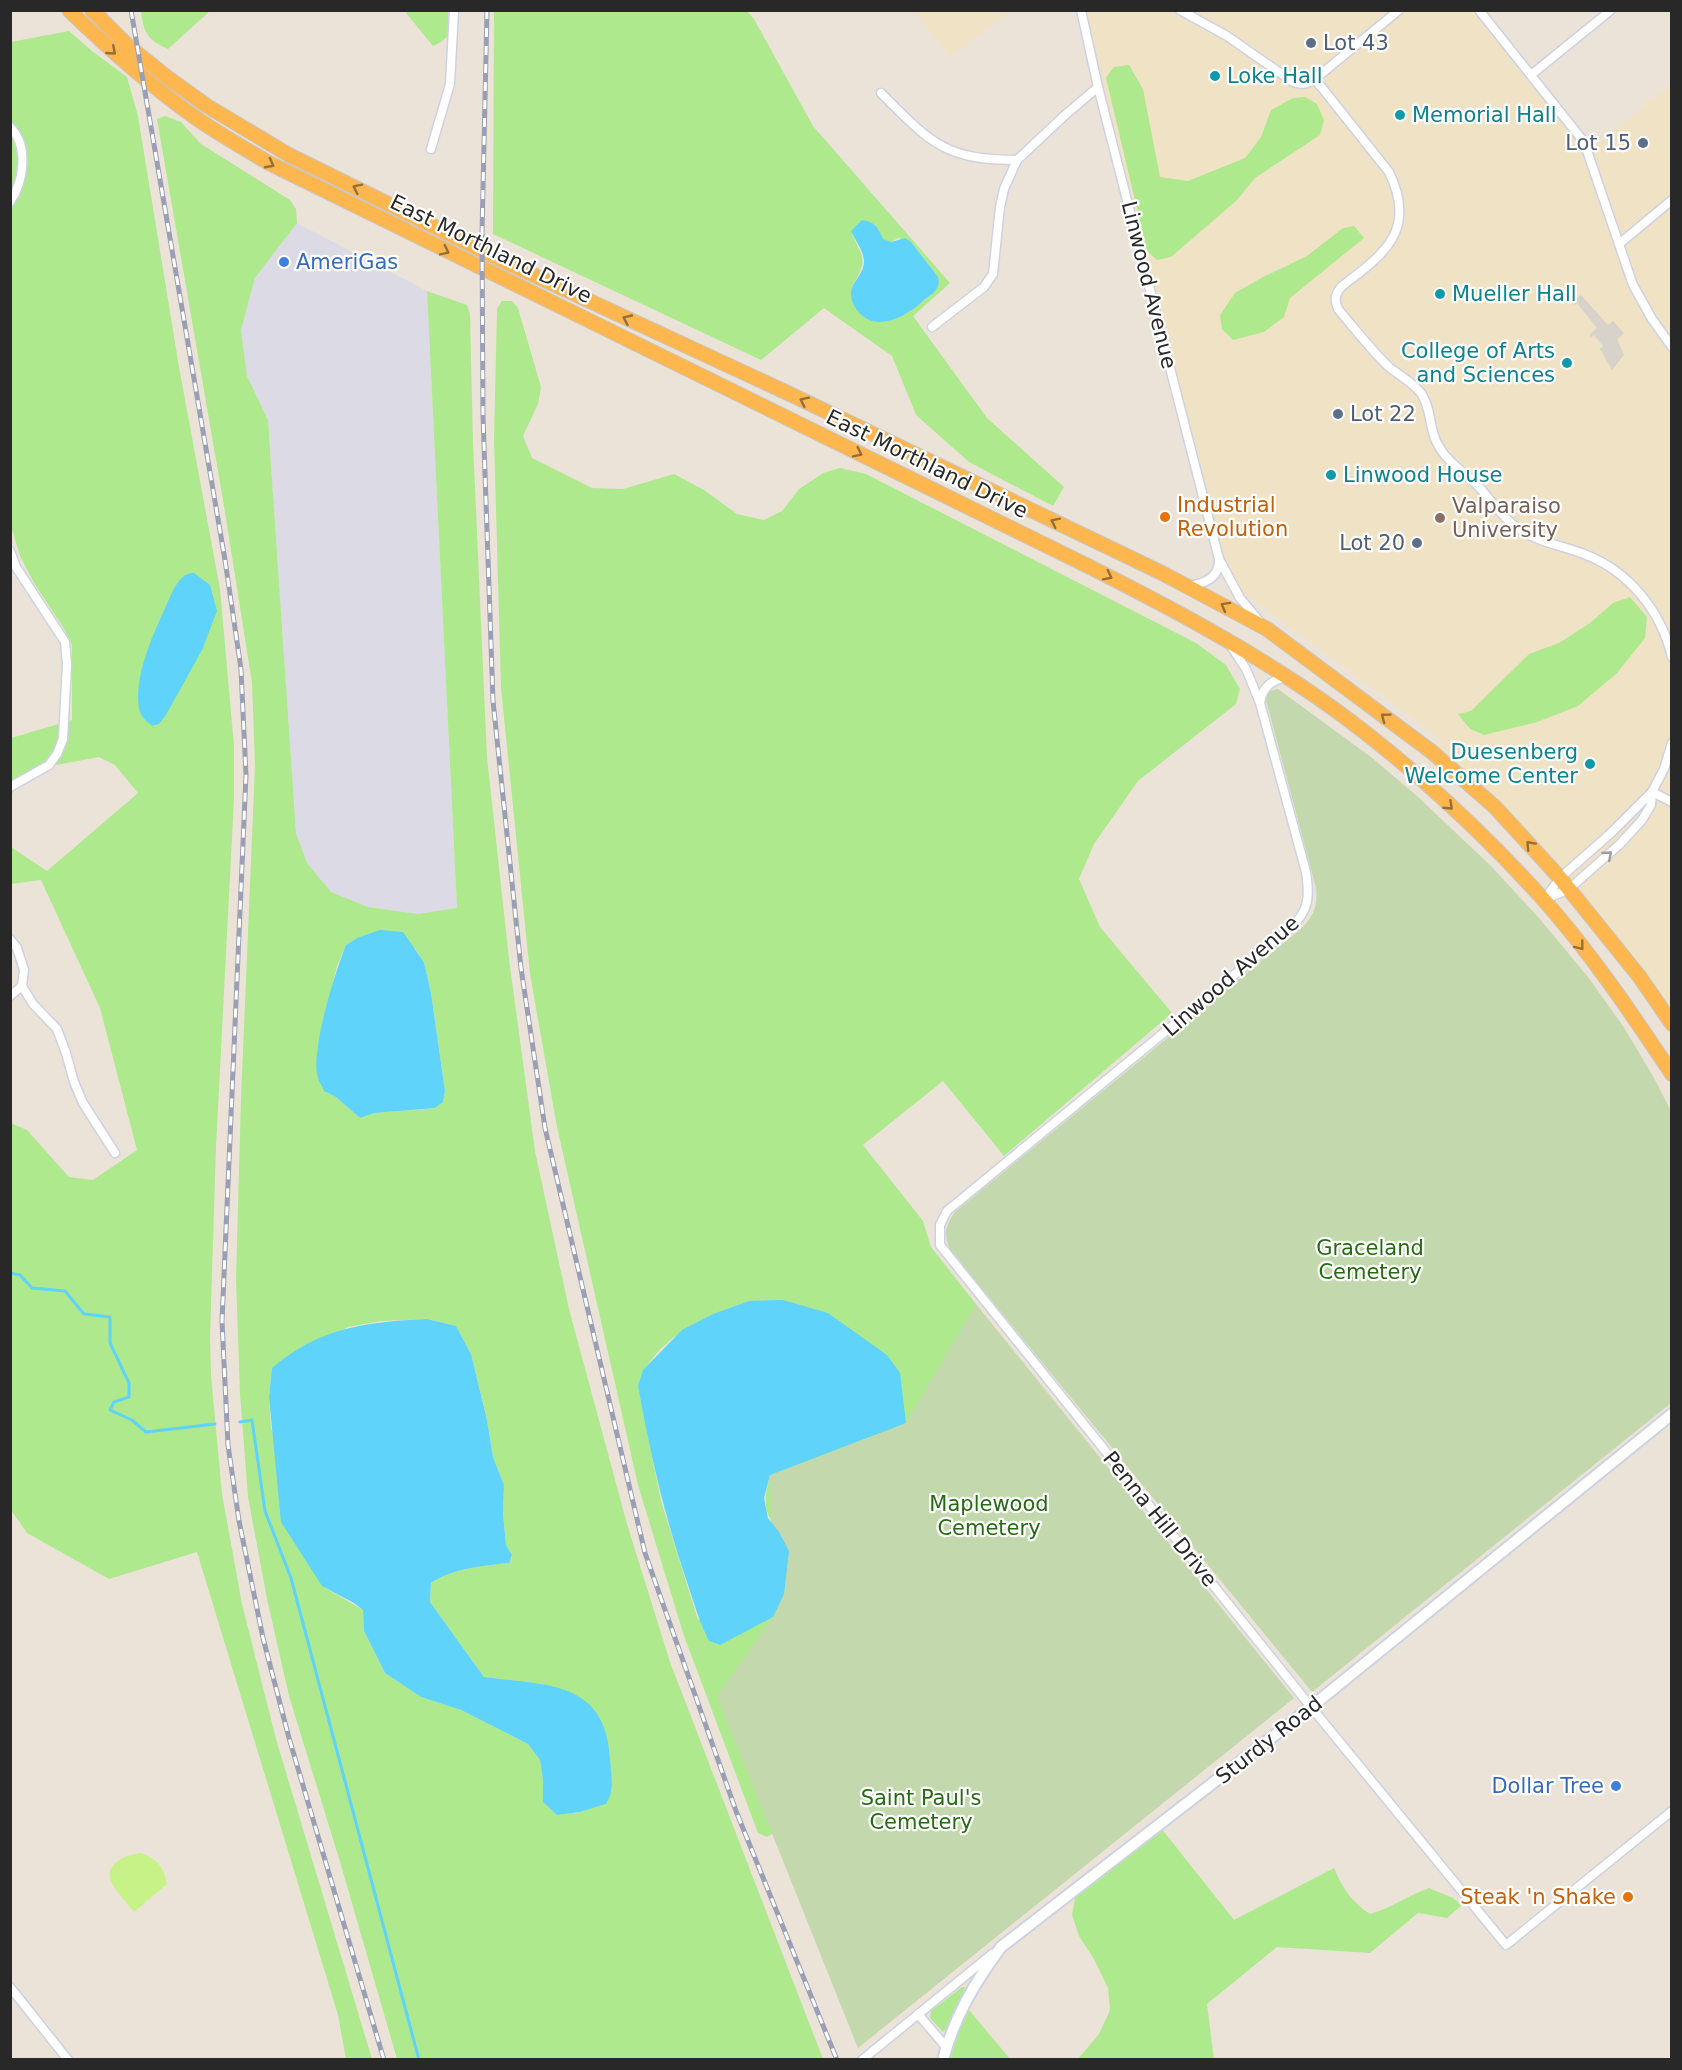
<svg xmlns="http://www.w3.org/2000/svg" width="1682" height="2070" font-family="'DejaVu Sans',sans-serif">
	<rect width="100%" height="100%" fill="#ece3d8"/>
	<!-- industrial -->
	<polygon fill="#dcdae4" points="297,223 427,291 457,909 418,914 368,907 331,892 307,863 296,833 268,420 247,376 241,330 255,278"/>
	<!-- education -->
	<g fill="#f0e2c5">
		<polygon points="913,11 1011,11 951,56"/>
		<polygon points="1081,11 1479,11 1589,152 1671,84 1671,1024 1560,878 1432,752 1443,741 1240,590 1219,559"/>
	</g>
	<!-- green -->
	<g fill="#aee98e" fill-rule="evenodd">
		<path d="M141,11V10L210,11L168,49C146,39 144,33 141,11Z"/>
		<polygon points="408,11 448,11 448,36 441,42 433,46 406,13"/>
		<path d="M494,11H747L754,19L813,126L950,283L913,316L987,418L1064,487L1053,506L969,462L916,415L892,356L824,308L761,360L493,234ZM851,231L891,242L898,238L911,242L938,277L936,290C920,304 906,317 884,322L852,287C869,256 863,261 851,231Z"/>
		<polygon points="69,31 92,51 127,77 138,116 179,367 220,589 234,746 234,799 216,1147 210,1337 211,1375 222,1494 242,1604 276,1739 372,2059 346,2059 338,2015 197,1552 109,1579 27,1533 11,1510 11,1123 27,1130 69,1177 93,1180 137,1150 100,1008 41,880 11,884 11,847 47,871 138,793 115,765 99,757 56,765 14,789 11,796 11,738 72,720 72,645 63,627 34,583 20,556 11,526 11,42"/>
		<polygon points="1129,65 1143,89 1160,177 1188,181 1245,158 1261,137 1271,110 1293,98 1305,97 1317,104 1324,120 1320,135 1255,178 1236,201 1171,257 1157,260 1147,251 1106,78 1114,67"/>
		<path d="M165,116L181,122L201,144L290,200L296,209L297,223L255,278L241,330L247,376L268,420L296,833L307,863L331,892L368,907L418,914L457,908L427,291L467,305L470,314L473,443L487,757L509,959L535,1151L569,1309L627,1524L670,1662L823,2059H397L341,1865L289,1696L267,1599L248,1497L240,1394L236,1279L241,1098L255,766L252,683L224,506L157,119ZM357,938L415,948L424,962L431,993L445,1091L443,1102L435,1108L374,1113L360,1118L336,1097L324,1091L317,1074V1050L337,966L346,945ZM427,1319L456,1326L471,1354L487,1420L493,1457L504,1485L503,1513L506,1545L512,1556L508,1563C481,1566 455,1568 431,1583L430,1602L484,1677L543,1684L606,1804L580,1812L557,1815L543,1802V1780L540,1760L528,1744L461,1710L421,1697L385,1673L364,1631L363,1610L322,1586L271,1428L269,1397L272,1368L348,1327L381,1321Z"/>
		<polygon points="1354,226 1364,238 1290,298 1284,317 1264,332 1233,340 1222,329 1220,315 1235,293 1263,277 1307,256 1343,228"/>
		<path d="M502,301H512L518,308L541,387L538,404L523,436L532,458L592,488L623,489L674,474L704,490L737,514L764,520L782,511L799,489L823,473L840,468L866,474L1196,643L1226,665L1240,689L1236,704L1138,781L1094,844L1079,879L1100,927L1172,1013L1004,1156L943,1081L863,1145L923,1221L931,1247L976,1304L977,1325L786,1825L767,1837L758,1833L683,1633L638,1485L557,1127L530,974L501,688L494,439L497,309ZM749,1301L864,1340L887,1355L770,1475C764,1500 762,1511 779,1532L698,1620L661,1501L638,1386C654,1337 705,1317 749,1301Z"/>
		<polygon points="1630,597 1647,617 1645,638 1617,673 1578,706 1537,722 1484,735 1470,729 1458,714 1471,711 1529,654 1559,643 1590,623 1613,603"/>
		<path d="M1161,1828L1234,1920L1334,1868C1343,1889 1351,1901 1370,1914C1391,1908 1409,1895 1429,1888L1453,1898L1462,1905L1447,1918L1418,1913L1370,1953L1277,1947L1207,2004L1214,2060L1078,2059L1099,2034L1110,2010L1108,1988L1094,1959L1079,1936L1072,1915L1075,1898Z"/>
		<polygon points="962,1987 965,1987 963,1993 946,2029 943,2032 930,2018 931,2011"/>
		<polygon points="969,2010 1010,2059 947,2060 963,2015"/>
	</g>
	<!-- cemetery -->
	<g fill="#c3d8ad">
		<path d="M1278,689L1371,757L1417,796L1491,866L1539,918L1588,977L1623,1026L1653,1076L1671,1111V1403L1312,1692L951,1251C943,1235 945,1225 956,1211L1303,927C1314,915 1318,905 1316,888L1266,700C1267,692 1270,690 1278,689Z"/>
		<polygon points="976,1304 1294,1698 858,2048 717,1696 773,1617 770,1475 906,1423"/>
	</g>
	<!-- pitch -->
	<path fill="#c6f288" d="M141,1853C157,1859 164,1867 167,1884L134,1912C127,1903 115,1891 111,1881C104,1863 128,1854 141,1853Z"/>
	<!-- plaza -->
	<polygon fill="#d7d3cb" points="1581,295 1608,325 1613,321 1624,333 1617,339 1624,355 1612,370 1600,349 1603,346 1594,335 1591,337 1589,335 1597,328 1577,303 1574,305 1572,302"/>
	<!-- water -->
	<g fill="#5fd3fa">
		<path d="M862,220C875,222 878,227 883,239L891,242L905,238L911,242L938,277C939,281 939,286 936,290C933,294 926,298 922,302C904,318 872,335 855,307C842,285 865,278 864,260C863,250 855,240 851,231Z"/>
		<path d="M194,573L210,585L217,611L202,650L166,715L159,724L152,726C146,721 140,716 139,708C134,675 153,635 166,606C170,597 175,584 182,578C185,574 190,573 194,573Z"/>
		<path d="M380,930L403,932L424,962L431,993L445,1091L443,1102L435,1108L374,1113L360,1118L336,1097L324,1091C322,1086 318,1080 317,1074C312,1047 335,972 346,945L357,938Z"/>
		<path d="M783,1300L828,1313L887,1355L900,1373L906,1423L770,1475L764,1498L768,1518L779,1532L789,1551L784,1594L773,1617L720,1645L709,1641C699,1621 694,1603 687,1582C665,1518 650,1453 638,1386L643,1370L682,1330L713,1314L749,1301Z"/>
		<path d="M427,1319L456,1326L471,1354L487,1420L493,1457L504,1485L503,1513L506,1545L512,1555L509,1563C482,1566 454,1568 431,1583L430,1602L484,1677C545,1685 606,1680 610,1759C611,1775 615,1790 606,1804L580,1812L557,1815L543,1802V1780L540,1760L528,1744L461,1710L421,1697L385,1673L364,1631L363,1610L354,1603L322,1586L281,1522L269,1397L272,1368C320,1327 367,1322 427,1319Z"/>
	</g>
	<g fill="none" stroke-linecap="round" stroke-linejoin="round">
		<!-- stream -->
		<g stroke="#5fd3fa" stroke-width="3">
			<polyline points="10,1273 20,1275 32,1288 65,1291 84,1314 110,1317 110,1343 129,1383 129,1397 114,1402 110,1410 132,1420 146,1432 215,1424"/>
			<polyline points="240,1422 252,1420 265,1511 291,1578 419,2060"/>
		</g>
		<!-- minor casing -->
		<g stroke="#cdd2e3" stroke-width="11">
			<g id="minor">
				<polyline points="1081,10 1098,87 1219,559 1240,598 1260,622"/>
				<path d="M1180,10L1227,36L1293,82C1302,85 1307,84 1315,79L1399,10"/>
				<polyline points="1479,10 1584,142 1633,285 1652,319 1672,347"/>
				<polyline points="1531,75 1611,10"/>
				<path d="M1315,79L1389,172C1417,230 1385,254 1342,286C1335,294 1334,299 1338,309C1355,329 1370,349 1389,367C1400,376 1412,382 1421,393C1431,408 1429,425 1436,441C1445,461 1464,472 1479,487C1491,500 1501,516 1516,527C1537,542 1560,545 1584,554C1629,571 1661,611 1672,657"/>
				<path d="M881,93C930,142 944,160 1017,160"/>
				<path d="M10,127C29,146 24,181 10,202"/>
				<polyline points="431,149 450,84 454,10"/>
				<polyline points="1619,244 1672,200"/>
				<polyline points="932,327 984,287 993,274 1000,207 1004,189 1017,160 1064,116 1098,87"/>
				<polyline points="10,551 16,567 65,642 67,664 63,739 57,754 49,765 10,787"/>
				<path d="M1188,586C1204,584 1220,578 1219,559"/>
				<path d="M1231,646L1246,669L1260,703L1306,872C1310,898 1309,910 1290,929L947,1211L940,1225V1245L1311,1707L1506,1945L1672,1811"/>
				<path d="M1260,702C1263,686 1272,680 1287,677"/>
				<polyline points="1652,792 1672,802"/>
				<polyline points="1546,899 1569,889 1620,844 1642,820 1651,805 1652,792"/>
				<polyline points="1544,900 1560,878 1611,833 1652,792 1664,769 1672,743"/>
				<polyline points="10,939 17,948 24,970 22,986 33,1004 57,1029 66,1053 74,1082 83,1103 115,1153"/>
				<polyline points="10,996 22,986"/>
				<polyline points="10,1987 68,2060"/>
				<polyline points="918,2014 946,2047"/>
				<polyline points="862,2060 992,1954"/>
			</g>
		</g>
		<!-- tertiary casing -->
		<g stroke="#cdd2e3" stroke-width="14">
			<path id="tertiary" d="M943,2060C954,2017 975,1982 1001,1947L1311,1707L1672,1414"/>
		</g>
		<!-- trunk casing -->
		<g stroke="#c7c7c7" stroke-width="16">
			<g id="trunk">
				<path d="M69,10C109,49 151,86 196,118C219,134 244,148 267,162L1090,567C1157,601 1224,636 1287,677C1378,735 1471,819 1543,899C1591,953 1632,1014 1672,1074"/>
				<polyline points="92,10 128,46 168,78 207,106 289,155 510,264 792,395 1162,573 1267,629 1432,752 1495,807 1560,878 1639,976 1672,1024"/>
			</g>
		</g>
		<!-- minor -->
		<use href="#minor" stroke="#fff" stroke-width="8"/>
		<!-- tertiary -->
		<use href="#tertiary" stroke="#fff" stroke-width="10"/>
		<!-- trunk -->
		<use href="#trunk" stroke="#feb64e" stroke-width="14"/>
		<!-- rail casing -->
		<g stroke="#9a9fb5" stroke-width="5">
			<g id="rail">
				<polyline points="131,10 225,560 241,669 246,775 222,1321 228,1445 239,1521 263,1638 289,1738 384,2060"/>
				<polyline points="487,10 482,233 483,416 493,701 521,968 545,1128 645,1553 736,1811 837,2060"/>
			</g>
		</g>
		<!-- rail -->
		<use href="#rail" stroke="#fff" stroke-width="3" stroke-dasharray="9" stroke-linecap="butt"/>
	</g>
	<!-- one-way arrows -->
	<defs><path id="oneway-chevron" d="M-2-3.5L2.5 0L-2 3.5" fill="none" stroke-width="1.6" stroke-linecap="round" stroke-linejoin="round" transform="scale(1.5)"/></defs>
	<g stroke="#936f3b">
		<use href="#oneway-chevron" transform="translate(112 51) rotate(41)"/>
		<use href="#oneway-chevron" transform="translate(270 164) rotate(28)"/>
		<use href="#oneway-chevron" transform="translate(357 188) rotate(-154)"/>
		<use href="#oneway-chevron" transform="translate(445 251) rotate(26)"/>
		<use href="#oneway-chevron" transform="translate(627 319) rotate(-155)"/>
		<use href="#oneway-chevron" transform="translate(804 401) rotate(-154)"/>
		<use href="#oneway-chevron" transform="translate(858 453) rotate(26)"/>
		<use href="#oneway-chevron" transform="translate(1055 522) rotate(-154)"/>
		<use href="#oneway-chevron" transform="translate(1108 576) rotate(27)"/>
		<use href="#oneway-chevron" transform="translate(1225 606) rotate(-151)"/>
		<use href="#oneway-chevron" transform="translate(1385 717) rotate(-143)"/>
		<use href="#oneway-chevron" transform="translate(1449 806) rotate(43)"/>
		<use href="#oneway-chevron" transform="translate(1530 845) rotate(-133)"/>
		<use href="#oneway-chevron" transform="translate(1580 946) rotate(52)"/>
	</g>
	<use stroke="#9e9e9e" href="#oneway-chevron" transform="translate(1608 855) rotate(-41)"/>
	<!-- markers -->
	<g fill="#5c6f8a" stroke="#fff" stroke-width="2">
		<circle cx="1311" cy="43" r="6"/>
		<circle cx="1643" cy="143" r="6"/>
		<circle cx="1338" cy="414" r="6"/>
		<circle cx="1417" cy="543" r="6"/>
	</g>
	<g fill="#0f9aa8" stroke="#fff" stroke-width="2">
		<circle cx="1215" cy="76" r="6"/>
		<circle cx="1400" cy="115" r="6"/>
		<circle cx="1440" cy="294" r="6"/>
		<circle cx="1567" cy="363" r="6"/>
		<circle cx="1331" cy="475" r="6"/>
		<circle cx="1590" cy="764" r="6"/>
	</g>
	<g fill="#3f7fe0" stroke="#fff" stroke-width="2">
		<circle cx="284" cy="262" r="6"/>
		<circle cx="1616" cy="1786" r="6"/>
	</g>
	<g fill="#e8710a" stroke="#fff" stroke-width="2">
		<circle cx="1165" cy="517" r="6"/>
		<circle cx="1628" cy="1897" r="6"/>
	</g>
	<circle fill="#8d6e63" stroke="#fff" stroke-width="2" cx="1440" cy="518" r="6"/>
	<g text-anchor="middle" stroke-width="4.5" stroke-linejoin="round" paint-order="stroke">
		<!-- service labels -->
		<g font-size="21" fill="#4e5e75" stroke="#fff" text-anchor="start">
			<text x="1323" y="50">Lot 43</text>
			<text x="1631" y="150" text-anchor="end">Lot 15</text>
			<text x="1350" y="421">Lot 22</text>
			<text x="1405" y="550" text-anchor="end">Lot 20</text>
		</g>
		<!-- culture labels -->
		<g font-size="21" fill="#0d838f" stroke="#fff" text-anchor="start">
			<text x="1227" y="83">Loke Hall</text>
			<text x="1412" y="122">Memorial Hall</text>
			<text x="1452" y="301">Mueller Hall</text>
			<text x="1555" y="358" text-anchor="end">College of Arts<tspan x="1555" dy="24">and Sciences</tspan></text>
			<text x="1343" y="482">Linwood House</text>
			<text x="1578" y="759" text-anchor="end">Duesenberg<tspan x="1578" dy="24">Welcome Center</tspan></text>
		</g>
		<!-- street labels -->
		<g font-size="21" fill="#282828" stroke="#fff">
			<text transform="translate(491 249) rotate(26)" y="7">East Morthland Drive</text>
			<text transform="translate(1149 285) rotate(76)" y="7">Linwood Avenue</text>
			<text transform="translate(927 464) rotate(26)" y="7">East Morthland Drive</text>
			<text transform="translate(1231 976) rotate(-41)" y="7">Linwood Avenue</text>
			<text transform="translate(1160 1519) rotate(51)" y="7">Penna Hill Drive</text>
			<text transform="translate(1269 1740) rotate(-38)" y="7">Sturdy Road</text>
		</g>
		<!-- shop labels -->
		<g font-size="21" fill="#366cbe" stroke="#fff" text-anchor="start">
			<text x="296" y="269">AmeriGas</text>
			<text x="1604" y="1793" text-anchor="end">Dollar Tree</text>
		</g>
		<!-- food labels -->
		<g font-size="21" fill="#c56008" stroke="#fff" text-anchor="start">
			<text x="1177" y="512">Industrial<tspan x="1177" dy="24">Revolution</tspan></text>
			<text x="1616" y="1904" text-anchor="end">Steak 'n Shake</text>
		</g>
		<!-- education labels -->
		<g font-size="21" fill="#785e54" stroke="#fff" text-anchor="start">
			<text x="1452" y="513">Valparaiso<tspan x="1452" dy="24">University</tspan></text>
		</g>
		<!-- park labels -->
		<g font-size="21" fill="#266b12" stroke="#fff">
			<text x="1370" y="1255">Graceland<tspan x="1370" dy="24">Cemetery</tspan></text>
			<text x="989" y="1511">Maplewood<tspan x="989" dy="24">Cemetery</tspan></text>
			<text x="921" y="1805">Saint Paul's<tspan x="921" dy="24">Cemetery</tspan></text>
		</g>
	</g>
	<!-- border -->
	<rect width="1682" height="2070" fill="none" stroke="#282828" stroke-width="24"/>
</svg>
